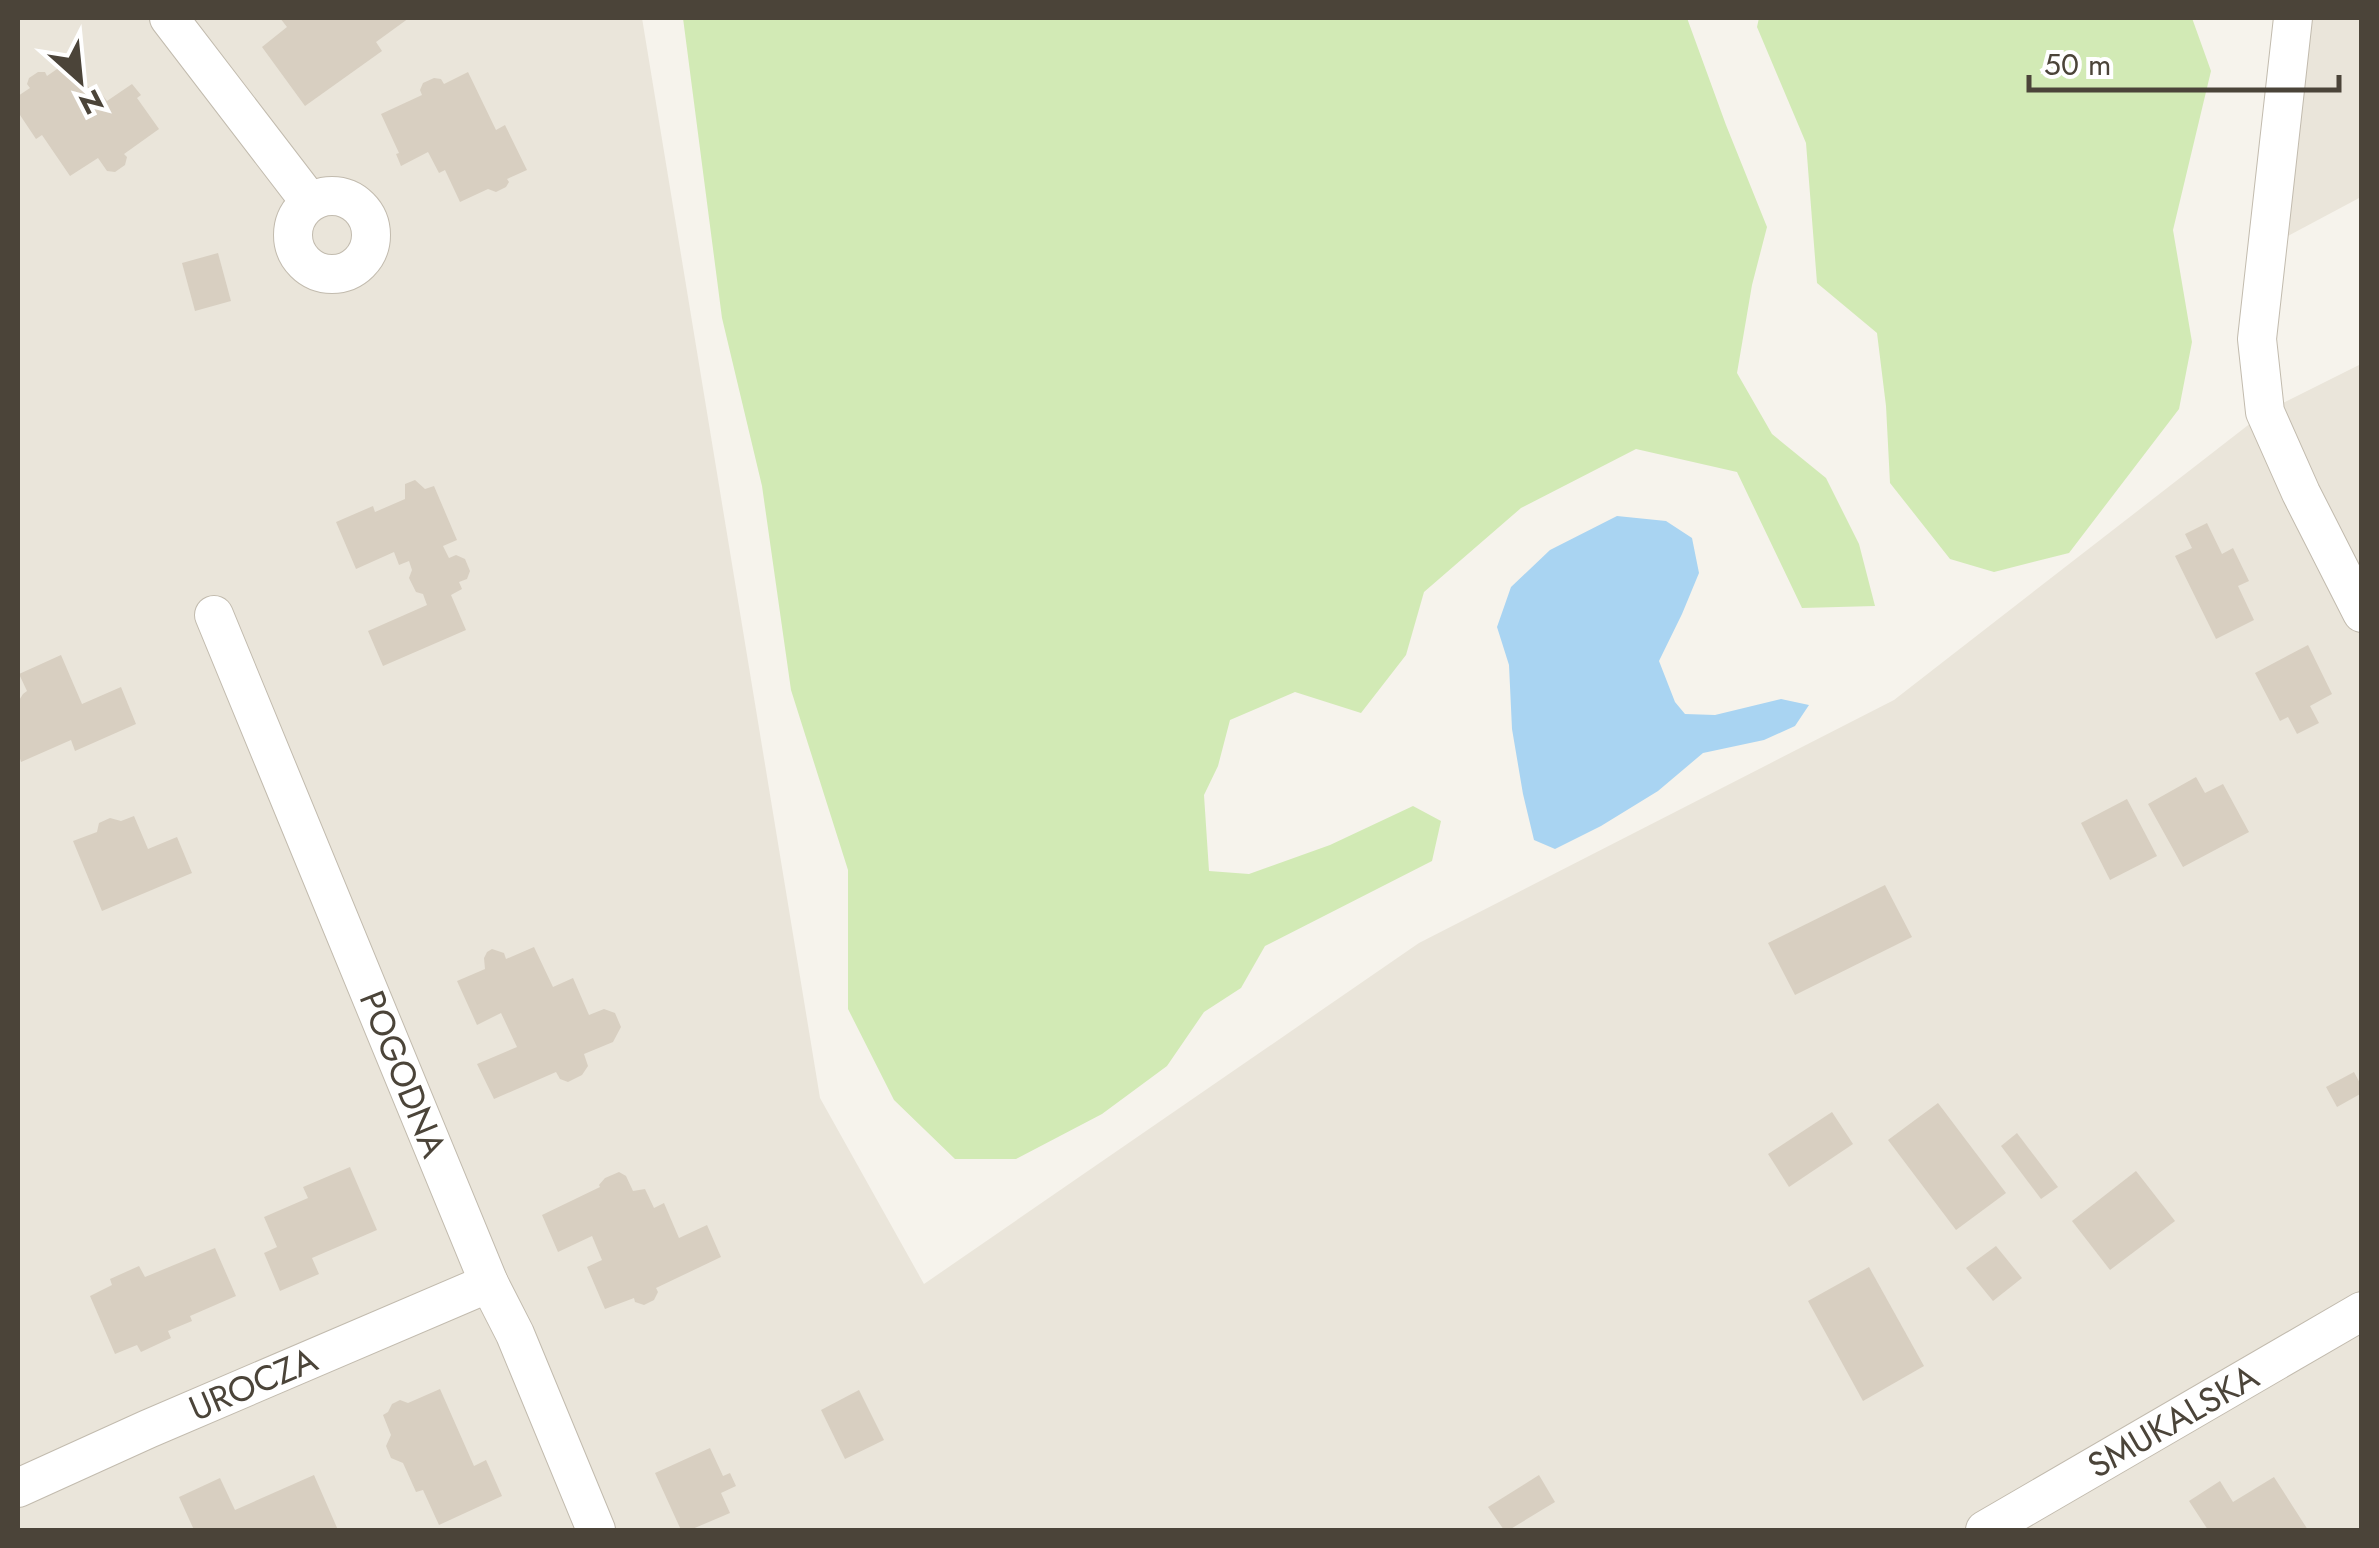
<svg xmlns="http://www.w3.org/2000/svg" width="2379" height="1548" font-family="Jost,sans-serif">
	<rect width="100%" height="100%" fill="#f6f3ec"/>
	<!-- residential -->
	<g fill="#eae5da">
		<polygon points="18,18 642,18 820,1098 924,1284 1419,943 1894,700 2265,412 2361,364 2361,1530 18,1530"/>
		<polygon points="2293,18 2361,18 2361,197 2269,246"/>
	</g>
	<!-- green -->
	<g fill="#d2eab5">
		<polygon points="683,18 1687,18 1726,125 1767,227 1752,285 1737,373 1772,434 1826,478 1859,544 1875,606 1802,608 1737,472 1636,449 1521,508 1424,592 1406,655 1361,713 1295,692 1230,720 1218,766 1204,795 1209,871 1249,874 1330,845 1413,806 1441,821 1432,861 1265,946 1241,988 1204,1012 1167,1066 1102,1114 1016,1159 955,1159 894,1100 848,1009 848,870 791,690 762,486 722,318"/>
		<polygon points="1759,18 2192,18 2211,71 2173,230 2192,342 2179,409 2069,553 1994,572 1950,559 1890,483 1886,406 1877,333 1817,283 1806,143 1757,27"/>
	</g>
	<!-- water -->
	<polygon fill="#a9d4f2" points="1617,516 1666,521 1692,538 1699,573 1682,614 1659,661 1675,702 1685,714 1715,715 1781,699 1809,705 1795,726 1764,740 1703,753 1658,791 1601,826 1555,849 1534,840 1523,794 1512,729 1509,665 1497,627 1511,587 1550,550"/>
	<!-- building -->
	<g fill="#d8cfc1">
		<polygon points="280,18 409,18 376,42 382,51 305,106 262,47 287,27"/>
		<polygon points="70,60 90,89 95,85 107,101 132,84 141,95 137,98 159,129 124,154 127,157 125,165 115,172 107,171 98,158 70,176 42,135 36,139 18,112 18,96 30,88 27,84 29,78 38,72 45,72 47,76"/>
		<polygon points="468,72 496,130 505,125 527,170 507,179 509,182 506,187 496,192 488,189 460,202 445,170 439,173 428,152 401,166 396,154 399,153 381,114 422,95 420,90 423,83 434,78 441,79 444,84"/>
		<polygon points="218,253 231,301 195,311 182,263"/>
		<polygon points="415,480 425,489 434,486 457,540 443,546 449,558 456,555 465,559 470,571 467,579 459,582 462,589 451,595 466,630 383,666 368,631 427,605 423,594 416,592 409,578 412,570 409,561 399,565 394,552 356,569 336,522 373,506 375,512 405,499 405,484"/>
		<polygon points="2207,523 2222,554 2233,548 2249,581 2238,586 2254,620 2216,639 2175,556 2192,548 2185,534"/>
		<polygon points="2308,645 2332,694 2310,706 2319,723 2297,734 2288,717 2280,721 2255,673"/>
		<polygon points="61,655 82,704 121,687 136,724 75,751 71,740 21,762 18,752 18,702 23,694 27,691 19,674"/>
		<polygon points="2196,777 2205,793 2223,784 2249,832 2183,867 2148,804"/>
		<polygon points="2127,799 2157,856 2110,880 2081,823"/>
		<polygon points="134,816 148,849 177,837 192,873 102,911 73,841 97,832 99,823 110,818 121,821"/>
		<polygon points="1885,885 1912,937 1795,995 1768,943"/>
		<polygon points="534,947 553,987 573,978 589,1015 604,1009 615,1013 621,1027 613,1042 584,1054 588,1066 582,1075 568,1082 560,1079 556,1072 494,1099 477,1064 517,1047 501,1013 477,1025 457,981 485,969 484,958 487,952 492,949 504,953 506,959"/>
		<polygon points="2354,1072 2362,1087 2362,1093 2337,1107 2326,1087"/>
		<polygon points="1938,1103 2006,1193 1956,1230 1888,1140"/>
		<polygon points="1832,1112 1853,1144 1789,1187 1768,1154"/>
		<polygon points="2017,1133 2058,1187 2041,1199 2001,1146"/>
		<polygon points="350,1167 377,1230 312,1258 319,1274 280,1291 264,1253 277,1247 264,1217 308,1198 303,1187"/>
		<polygon points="2136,1171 2175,1221 2110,1270 2072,1221"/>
		<polygon points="619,1172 626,1176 633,1191 645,1189 654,1208 664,1203 679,1238 707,1225 721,1257 656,1288 658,1292 654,1300 644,1305 635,1302 634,1298 605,1309 587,1267 602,1260 592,1236 558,1252 542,1215 600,1187 599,1185 605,1178"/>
		<polygon points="1996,1246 2022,1278 1993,1301 1966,1268"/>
		<polygon points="215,1248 236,1296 190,1316 192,1321 168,1331 171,1338 141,1352 137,1345 115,1354 90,1296 112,1285 110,1279 139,1266 145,1277"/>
		<polygon points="1869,1267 1924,1366 1863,1401 1808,1301"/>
		<polygon points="440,1389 474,1466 486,1460 502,1496 439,1525 423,1490 416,1492 403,1463 391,1458 386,1446 391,1435 383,1415 388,1412 392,1404 400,1400 408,1403"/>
		<polygon points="859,1390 884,1440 845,1459 821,1410"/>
		<polygon points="710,1448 723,1476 730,1473 736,1486 721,1493 730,1513 690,1530 681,1530 655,1473"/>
		<polygon points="314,1475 338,1530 194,1530 179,1497 220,1478 235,1510"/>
		<polygon points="1539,1475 1555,1502 1509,1530 1504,1530 1488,1507"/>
		<polygon points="2274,1477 2308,1530 2208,1530 2189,1501 2220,1481 2233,1502"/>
	</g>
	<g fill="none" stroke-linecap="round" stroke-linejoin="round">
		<!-- minor casing -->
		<g stroke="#c2bbae" stroke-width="40">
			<g id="minor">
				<polyline points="169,18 310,202"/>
				<polyline points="2293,18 2257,339 2265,412 2301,493 2362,613"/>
				<circle cx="332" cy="235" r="39"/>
				<polyline points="214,615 489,1283 515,1334 596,1530"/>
				<polyline points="18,1488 148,1429 489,1283"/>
				<polyline points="1985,1530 2362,1311"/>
			</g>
		</g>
		<!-- minor -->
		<use href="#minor" stroke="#fff" stroke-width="38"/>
	</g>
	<g text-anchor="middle" stroke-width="8" stroke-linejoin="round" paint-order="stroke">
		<!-- street labels -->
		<g font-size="35" fill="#4b4439" stroke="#fff">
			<text transform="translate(403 1074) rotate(68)" y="12">POGODNA</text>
			<text transform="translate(253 1384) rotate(-23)" y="12">UROCZA</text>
			<text transform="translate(2173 1421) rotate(-30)" y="12">SMUKALSKA</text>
		</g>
	</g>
	<!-- border -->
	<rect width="2379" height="1548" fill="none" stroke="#4b4439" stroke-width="40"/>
	<!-- north arrow -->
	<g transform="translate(80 80) rotate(153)" stroke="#ffffff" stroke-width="8" paint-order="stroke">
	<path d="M0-8L18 38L0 25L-18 38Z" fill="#4b4439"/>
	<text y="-15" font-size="28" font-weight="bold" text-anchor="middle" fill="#4b4439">N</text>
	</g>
	<!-- scale -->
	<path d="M2029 75v15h310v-15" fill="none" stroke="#4b4439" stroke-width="5"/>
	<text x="2044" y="75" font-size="30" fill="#4b4439" stroke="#ffffff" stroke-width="8" paint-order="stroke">50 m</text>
</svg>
